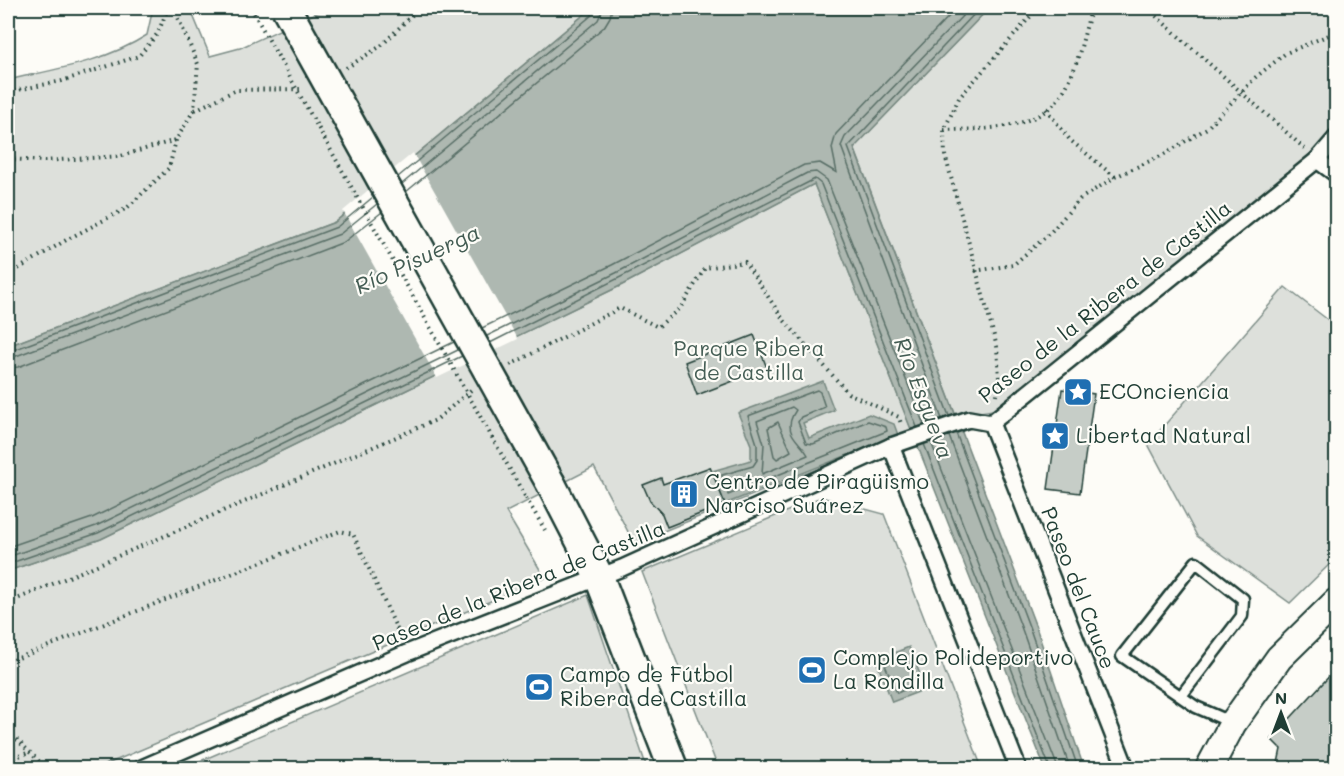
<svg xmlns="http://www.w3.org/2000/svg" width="1344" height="776" font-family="Mali,sans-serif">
	<rect width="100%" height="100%" fill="#fdfcf7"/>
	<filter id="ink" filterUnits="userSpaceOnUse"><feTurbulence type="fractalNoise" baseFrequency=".0167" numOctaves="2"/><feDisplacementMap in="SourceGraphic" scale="12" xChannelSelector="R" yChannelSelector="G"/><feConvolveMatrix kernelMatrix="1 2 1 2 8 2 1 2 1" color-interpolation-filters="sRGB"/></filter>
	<g filter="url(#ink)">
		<!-- green -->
		<g fill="#dde0db" stroke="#7e8e88" stroke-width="1.5">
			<path d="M153,8H190L210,56L240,48L327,8H592L335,222L8,346V80C56,69 105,62 147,35Z"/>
			<polygon points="989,8 1336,8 1336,126 1313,153 999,409 956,416 854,147"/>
			<polygon points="814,184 912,431 634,543 594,467 506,512 545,578 98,768 8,768 8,571 101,539 622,285"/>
			<polygon points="1285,287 1336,326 1336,558 1290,603 1197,536 1148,444"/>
			<polygon points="821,497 884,514 982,768 718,768 642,572"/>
			<polygon points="588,595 647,768 184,768"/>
		</g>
		<!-- water -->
		<g fill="#aeb8b1" stroke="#75877f" stroke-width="1.5">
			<polygon points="592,8 989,8 854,148 1036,627 1084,768 1045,768 814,184 622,285 101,539 8,571 8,346 335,222"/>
			<polygon points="823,381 834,410 803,423 809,438 869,414 894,424 898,435 725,504 712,471 751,460 751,445 738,413"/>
			<polygon points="909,647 926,689 892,702 876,660"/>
		</g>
		<!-- pier -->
		<polygon fill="#fdfcf7" points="413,153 518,339 437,378 343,211"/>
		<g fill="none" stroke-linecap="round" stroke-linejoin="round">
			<!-- shore -->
			<g stroke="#586e66" stroke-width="1.5">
				<polyline points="398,177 592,15 595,8"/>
				<polyline points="402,184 598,20 603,8"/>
				<polyline points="406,192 604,27 610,17 612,8"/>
				<polyline points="482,328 612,265 804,165 820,163 837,173 832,148 836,134 957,8"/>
				<polyline points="487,336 616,273 807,173 816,172 827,180 924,425"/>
				<polyline points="490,343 815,179 821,184 917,427"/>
				<polyline points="8,352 337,227 373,197"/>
				<polyline points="8,359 340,234 377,204"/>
				<polyline points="8,368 18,367 344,242 382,212"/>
				<polygon points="817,390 820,392 825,407 801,417 798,422 806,443 813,444 868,421 886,427 887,431 728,495 722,475 753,466 757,460 757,444 748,416"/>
				<path d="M792,407L796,410C780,433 800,440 808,455L762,474L764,444L757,421Z"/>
				<polyline points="949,416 848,147 980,8"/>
				<polyline points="942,419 841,146 845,137 970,8"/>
				<polygon points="778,422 791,451 777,459 774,456 768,428"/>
				<polyline points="956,433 1030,629 1078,768"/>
				<polyline points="949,436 1023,632 1070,768"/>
				<polyline points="931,442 1058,768"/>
				<polyline points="924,444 1050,768"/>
				<polyline points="8,547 92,518 454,342"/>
				<polyline points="8,557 96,526 458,350"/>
				<polyline points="8,564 98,533 462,356"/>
				<polygon points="903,656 907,657 917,684 897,693 885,665"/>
			</g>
		</g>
		<!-- building -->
		<g fill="#c6cdc7" stroke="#1f3d34" stroke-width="1.5">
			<polygon points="754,335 767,368 697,395 685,362"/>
			<polygon points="1062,389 1094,394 1080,493 1048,489"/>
			<polygon points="710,467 725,504 667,527 662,514 650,501 643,485 661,478 663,484"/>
			<polygon points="1336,669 1336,768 1277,768 1281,749 1271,739"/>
		</g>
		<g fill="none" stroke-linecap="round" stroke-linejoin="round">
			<!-- service casing -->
			<g stroke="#1f3d34" stroke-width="15">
				<polyline id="service" points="1181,696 1242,616 1243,599 1196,562 1122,656 1196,707 1233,723"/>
			</g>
			<!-- pedestrian casing -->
			<g stroke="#1f3d34" stroke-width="20">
				<g id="pedestrian">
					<polyline points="1317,160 1336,174"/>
					<polyline points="991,423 1126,768"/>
					<polyline points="891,446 1018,768"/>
					<polyline points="142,768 407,653 622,568 891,446 969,419 991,423 1317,160 1336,138"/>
				</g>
			</g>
			<!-- tertiary casing -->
			<g stroke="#1f3d34" stroke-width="30">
				<polyline id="tertiary" points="1209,768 1233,723 1279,658 1336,602"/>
			</g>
			<!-- secondary casing -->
			<g stroke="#1f3d34" stroke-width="33">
				<polyline id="secondary" points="551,484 599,577 673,768"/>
			</g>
			<!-- path -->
			<g stroke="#1f3d34" stroke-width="4" stroke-dasharray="1.5 4.5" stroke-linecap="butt">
				<polyline points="1147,8 1305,149"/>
				<polyline points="346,68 381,46 419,8"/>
				<polyline points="8,92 62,81 139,56 158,33 168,8"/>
				<polyline points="1046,109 1070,140 1115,177"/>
				<polyline points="195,110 236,90 303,89"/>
				<path d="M944,130C985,129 1039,131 1063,92C1077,70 1082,41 1089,17L1096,8"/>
				<polyline points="8,159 44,161 121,156 176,140 194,110 198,64 174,8"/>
				<polyline points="975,271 1013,265 1049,234 1080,199 1115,177 1163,155 1207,128 1256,77 1286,53 1336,32"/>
				<polyline points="8,275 68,239 127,208 169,168 176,140"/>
				<polyline points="510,365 620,308 658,327 681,307 705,268 745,262 783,319 848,393 899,417 901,424"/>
				<polyline points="996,395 999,378 997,347 945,155 944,130 959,98 1038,8"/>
				<polyline points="526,498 545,530"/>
				<polyline points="8,603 436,420 471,390"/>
				<polyline points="8,662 340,531 353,534 401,638"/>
				<polyline points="8,731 46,768"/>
				<polyline points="8,760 30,752"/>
			</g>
			<!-- service -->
			<use href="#service" stroke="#fdfcf7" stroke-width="10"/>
			<!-- pedestrian -->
			<use href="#pedestrian" stroke="#fdfcf7" stroke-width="15"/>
			<!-- tertiary -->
			<use href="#tertiary" stroke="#fdfcf7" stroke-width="26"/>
			<!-- secondary -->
			<use href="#secondary" stroke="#fdfcf7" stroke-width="28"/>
			<!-- secondary-bridge casing -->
			<g stroke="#1f3d34" stroke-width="33" stroke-linecap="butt">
				<polyline id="secondary-bridge" points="286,8 551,484"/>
			</g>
			<!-- path-bridge -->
			<polyline stroke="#1f3d34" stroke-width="4" stroke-dasharray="1.5 4.5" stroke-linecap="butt" points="251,8 526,498"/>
			<!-- secondary-bridge -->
			<use href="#secondary-bridge" stroke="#fdfcf7" stroke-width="28"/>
		</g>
	</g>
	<!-- icons -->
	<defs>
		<g id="sight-square" transform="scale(1.5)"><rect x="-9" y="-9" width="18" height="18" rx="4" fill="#1f6fb2" stroke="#fdfcf7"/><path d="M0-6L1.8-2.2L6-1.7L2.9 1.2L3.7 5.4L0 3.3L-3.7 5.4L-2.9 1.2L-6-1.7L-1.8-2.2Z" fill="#fff"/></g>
		<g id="building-square" transform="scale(1.5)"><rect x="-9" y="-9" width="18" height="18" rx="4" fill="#1f6fb2" stroke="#fdfcf7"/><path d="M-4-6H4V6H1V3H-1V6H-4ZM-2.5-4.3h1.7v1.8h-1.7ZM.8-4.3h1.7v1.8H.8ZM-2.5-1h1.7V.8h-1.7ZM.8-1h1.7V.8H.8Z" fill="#fff"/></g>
		<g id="stadium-square" transform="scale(1.5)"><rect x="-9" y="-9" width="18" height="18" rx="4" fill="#1f6fb2" stroke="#fdfcf7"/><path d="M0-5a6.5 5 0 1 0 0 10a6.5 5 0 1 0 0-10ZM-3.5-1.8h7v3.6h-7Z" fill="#fff"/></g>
	</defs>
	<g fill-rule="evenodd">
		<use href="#sight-square" x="1078" y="392"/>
		<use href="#sight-square" x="1055" y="436"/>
		<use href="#building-square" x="684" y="494"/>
		<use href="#stadium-square" x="812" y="670"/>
		<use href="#stadium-square" x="539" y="687"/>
	</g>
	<g text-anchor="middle" stroke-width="4.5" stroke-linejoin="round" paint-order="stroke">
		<!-- street labels -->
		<g font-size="21" fill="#1f3d34" stroke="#fdfcf7">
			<text transform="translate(1105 302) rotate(-38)" y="7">Paseo de la Ribera de Castilla</text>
			<text transform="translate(519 586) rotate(-22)" y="7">Paseo de la Ribera de Castilla</text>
			<text transform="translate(1078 588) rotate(69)" y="7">Paseo del Cauce</text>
		</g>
		<!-- park labels -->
		<g font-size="21" fill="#455e55" stroke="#fdfcf7">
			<text x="749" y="356">Parque Ribera<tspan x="749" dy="24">de Castilla</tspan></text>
		</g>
		<!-- poi labels -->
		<g font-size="21" fill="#1f3d34" stroke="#fdfcf7" text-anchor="start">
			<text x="1099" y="399">ECOnciencia</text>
			<text x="1076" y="443">Libertad Natural</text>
			<text x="705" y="489">Centro de Piragüismo<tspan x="705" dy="24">Narciso Suárez</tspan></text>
			<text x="833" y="665">Complejo Polideportivo<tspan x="833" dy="24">La Rondilla</tspan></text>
			<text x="560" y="682">Campo de Fútbol<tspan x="560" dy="24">Ribera de Castilla</tspan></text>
		</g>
		<!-- water labels -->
		<g font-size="22" font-style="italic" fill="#435c53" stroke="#fdfcf7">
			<text transform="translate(417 259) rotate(-25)" y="8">Río Pisuerga</text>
			<text transform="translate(924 398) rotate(69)" y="8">Río Esgueva</text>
		</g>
	</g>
	<!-- margin -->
	<rect width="1344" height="776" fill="none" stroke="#fdfcf7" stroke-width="30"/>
	<rect x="15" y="15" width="1314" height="746" fill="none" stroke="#1f3d34" stroke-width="2" filter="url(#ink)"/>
	<!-- north arrow -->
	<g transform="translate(1281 713)" stroke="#fdfcf7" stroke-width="4.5" paint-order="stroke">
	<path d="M0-4.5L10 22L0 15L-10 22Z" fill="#1f3d34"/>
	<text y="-9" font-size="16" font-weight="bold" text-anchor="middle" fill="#1f3d34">N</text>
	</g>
</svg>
